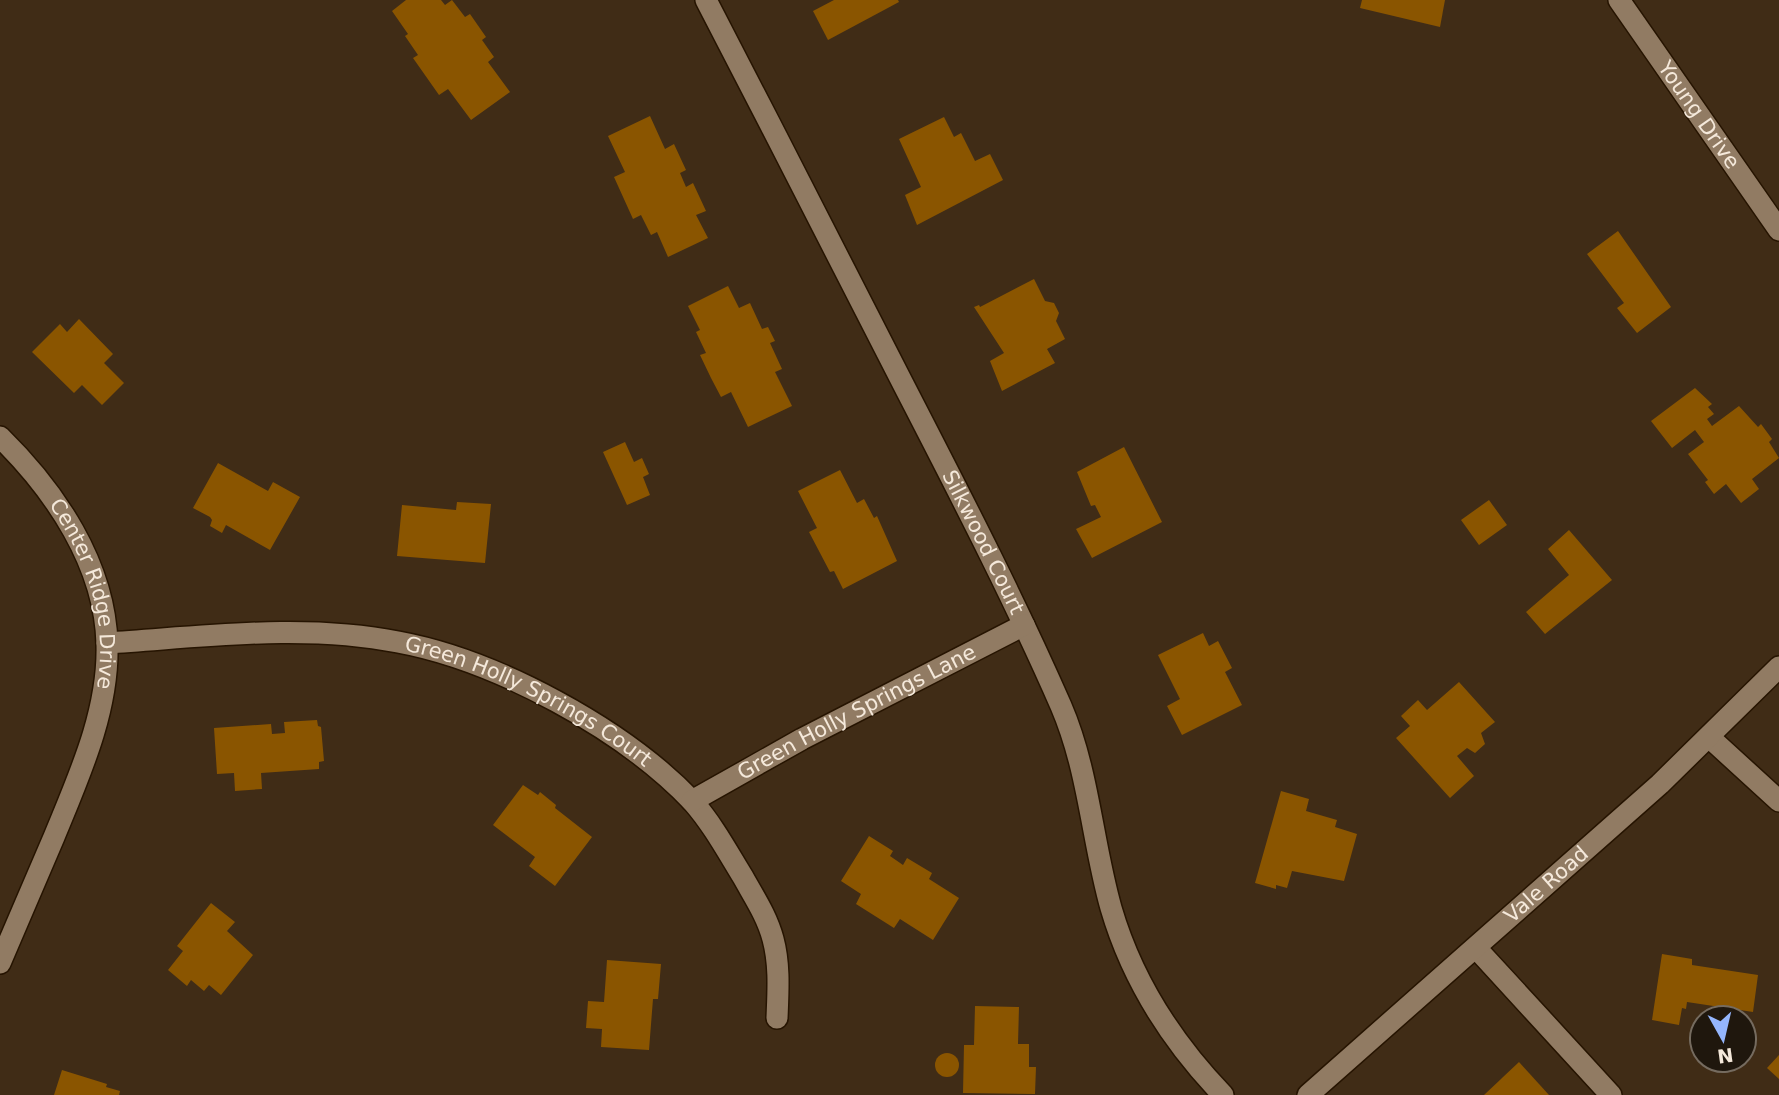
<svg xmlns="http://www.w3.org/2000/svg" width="1779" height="1095" font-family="'DejaVu Sans',sans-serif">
	<rect width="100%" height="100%" fill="#402c16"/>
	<!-- building -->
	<g fill="#8a5500">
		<polygon points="406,0 441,0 445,5 452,0 465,17 470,14 486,37 482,40 494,57 488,62 510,92 471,120 448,89 439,95 413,58 418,55 405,36 408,34 392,11"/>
		<polygon points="834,0 898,0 899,2 828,40 813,11"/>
		<polygon points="1362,0 1445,0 1440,27 1360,8"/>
		<polygon points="650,116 665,149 674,144 686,170 680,173 686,187 693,183 706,211 696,215 708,238 668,257 657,232 651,235 641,215 633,219 614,177 625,172 608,136"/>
		<polygon points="944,117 954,137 961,133 975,161 990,154 1003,180 917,225 905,195 921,187 899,139"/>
		<polygon points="1618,231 1671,307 1637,333 1617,308 1624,303 1587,254"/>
		<polygon points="1034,279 1045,301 1054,303 1059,313 1056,321 1065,339 1047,349 1055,363 1002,391 990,361 1004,353 974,307 979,305 980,307"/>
		<polygon points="728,286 739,308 750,303 762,329 768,327 775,341 770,343 782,369 775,372 792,406 748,427 731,392 721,397 711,378 700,355 706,353 696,332 700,330 688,306"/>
		<polygon points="79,319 113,354 104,363 124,383 102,405 82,385 74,393 32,352 60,324 67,332"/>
		<polygon points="1695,388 1712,404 1708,407 1714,414 1707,419 1712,426 1739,406 1758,427 1761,424 1772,439 1769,442 1779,458 1752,479 1759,489 1741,503 1726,484 1714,494 1705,482 1708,480 1688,454 1704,442 1695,430 1672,448 1651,421"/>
		<polygon points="625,442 634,462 642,458 649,474 643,477 650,495 627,505 603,452"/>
		<polygon points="1124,447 1162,522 1092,558 1076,529 1101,517 1095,505 1091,506 1077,472"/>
		<polygon points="218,463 268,491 273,482 300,497 270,550 226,525 222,533 210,526 212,520 210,517 193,508"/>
		<polygon points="840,470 857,503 864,499 874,518 877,516 897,561 843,589 834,571 830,572 809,532 817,528 798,491"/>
		<polygon points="1489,500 1507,525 1479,545 1461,520"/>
		<polygon points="457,502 491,504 485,563 397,556 402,505 456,510"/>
		<polygon points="1569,530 1612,580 1545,634 1526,612 1569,575 1548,549"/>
		<polygon points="1203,633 1209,646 1218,641 1232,668 1225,672 1242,705 1182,735 1167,706 1180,699 1158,655"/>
		<polygon points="1459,682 1495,722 1481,733 1485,744 1475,753 1467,748 1457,756 1474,776 1450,798 1396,738 1410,726 1401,716 1418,700 1427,710"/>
		<polygon points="317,720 318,726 321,727 324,761 319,762 319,769 261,773 262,789 235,791 234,773 217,774 214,728 271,724 272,734 285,733 284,722"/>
		<polygon points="523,785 538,795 540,792 556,805 555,808 592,837 555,886 529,866 535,857 493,825"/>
		<polygon points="1281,791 1309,799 1306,811 1337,820 1335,827 1357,834 1344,881 1292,871 1287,888 1276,885 1276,889 1255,883"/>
		<polygon points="869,836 893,851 890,856 903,865 907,858 932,873 929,879 959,898 933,940 900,919 894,928 856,904 861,894 841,881"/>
		<polygon points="211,903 235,922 227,931 253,955 221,995 209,985 204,991 191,980 187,986 168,970 183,951 177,946"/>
		<polygon points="1662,954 1692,959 1692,965 1758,975 1753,1012 1687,1002 1686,1009 1682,1008 1679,1025 1652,1020"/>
		<polygon points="607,960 661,964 658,999 653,999 649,1050 601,1047 602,1029 586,1028 588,1001 604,1002"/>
		<polygon points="975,1006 1019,1007 1018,1044 1029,1044 1029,1067 1036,1067 1035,1094 963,1093 964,1045 974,1045"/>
		<circle cx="947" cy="1065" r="12"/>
		<polygon points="1779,1055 1779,1079 1767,1068"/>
		<polygon points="1519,1062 1549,1095 1484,1095"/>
		<polygon points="62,1070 107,1084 106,1087 120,1091 119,1095 54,1095"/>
	</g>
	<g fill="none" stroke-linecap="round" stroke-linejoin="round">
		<!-- street casing -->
		<g stroke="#261401" stroke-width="24">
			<g id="street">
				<path id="s1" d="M706,0C771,125 835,251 899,376C955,485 1012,594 1061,706C1089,771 1092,841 1111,908C1132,980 1171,1041 1223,1095"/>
				<path id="s2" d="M1619,0L1779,230"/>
				<path id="s3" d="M0,437C55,491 105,564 107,644C109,711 79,776 54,837C36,879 18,921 0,963"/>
				<path id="s4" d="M107,643C203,637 303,623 398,642C496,660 624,729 693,802C713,825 727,851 743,877C754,897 767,916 773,939C780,965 778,992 777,1018"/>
				<polyline points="1709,737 1779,801"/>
				<path id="s5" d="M692,801L802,739L1024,625"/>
				<polyline points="1477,949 1611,1095"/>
			</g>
		</g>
		<!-- secondary casing -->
		<g stroke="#261401" stroke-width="24">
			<g id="secondary">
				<path id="s6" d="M1308,1095L1660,784L1779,667"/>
			</g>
		</g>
		<!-- street -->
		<use href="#street" stroke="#917b63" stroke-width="21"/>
		<!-- secondary -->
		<use href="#secondary" stroke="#917b63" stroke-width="21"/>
	</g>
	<g text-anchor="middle" stroke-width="5" stroke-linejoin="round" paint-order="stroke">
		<!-- street labels -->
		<g font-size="21" fill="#f5e9db" stroke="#1f170d">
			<text dy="7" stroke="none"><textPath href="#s2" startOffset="140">Young Drive</textPath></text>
			<text dy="7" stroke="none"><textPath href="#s1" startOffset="609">Silkwood Court</textPath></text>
			<text dy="7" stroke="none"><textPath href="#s3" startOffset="184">Center Ridge Drive</textPath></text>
			<text dy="7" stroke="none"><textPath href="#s4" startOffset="436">Green Holly Springs Court</textPath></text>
			<text dy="7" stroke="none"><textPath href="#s5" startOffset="187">Green Holly Springs Lane</textPath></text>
			<text dy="7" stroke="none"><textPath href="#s6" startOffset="318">Vale Road</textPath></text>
		</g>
	</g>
	<!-- north arrow -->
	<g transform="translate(1723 1039) rotate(172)"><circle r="33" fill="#1f170d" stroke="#756b5f" stroke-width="2"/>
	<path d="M0-5L12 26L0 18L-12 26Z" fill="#95b6fd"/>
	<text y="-10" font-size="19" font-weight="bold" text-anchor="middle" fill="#f5e9db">N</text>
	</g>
</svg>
